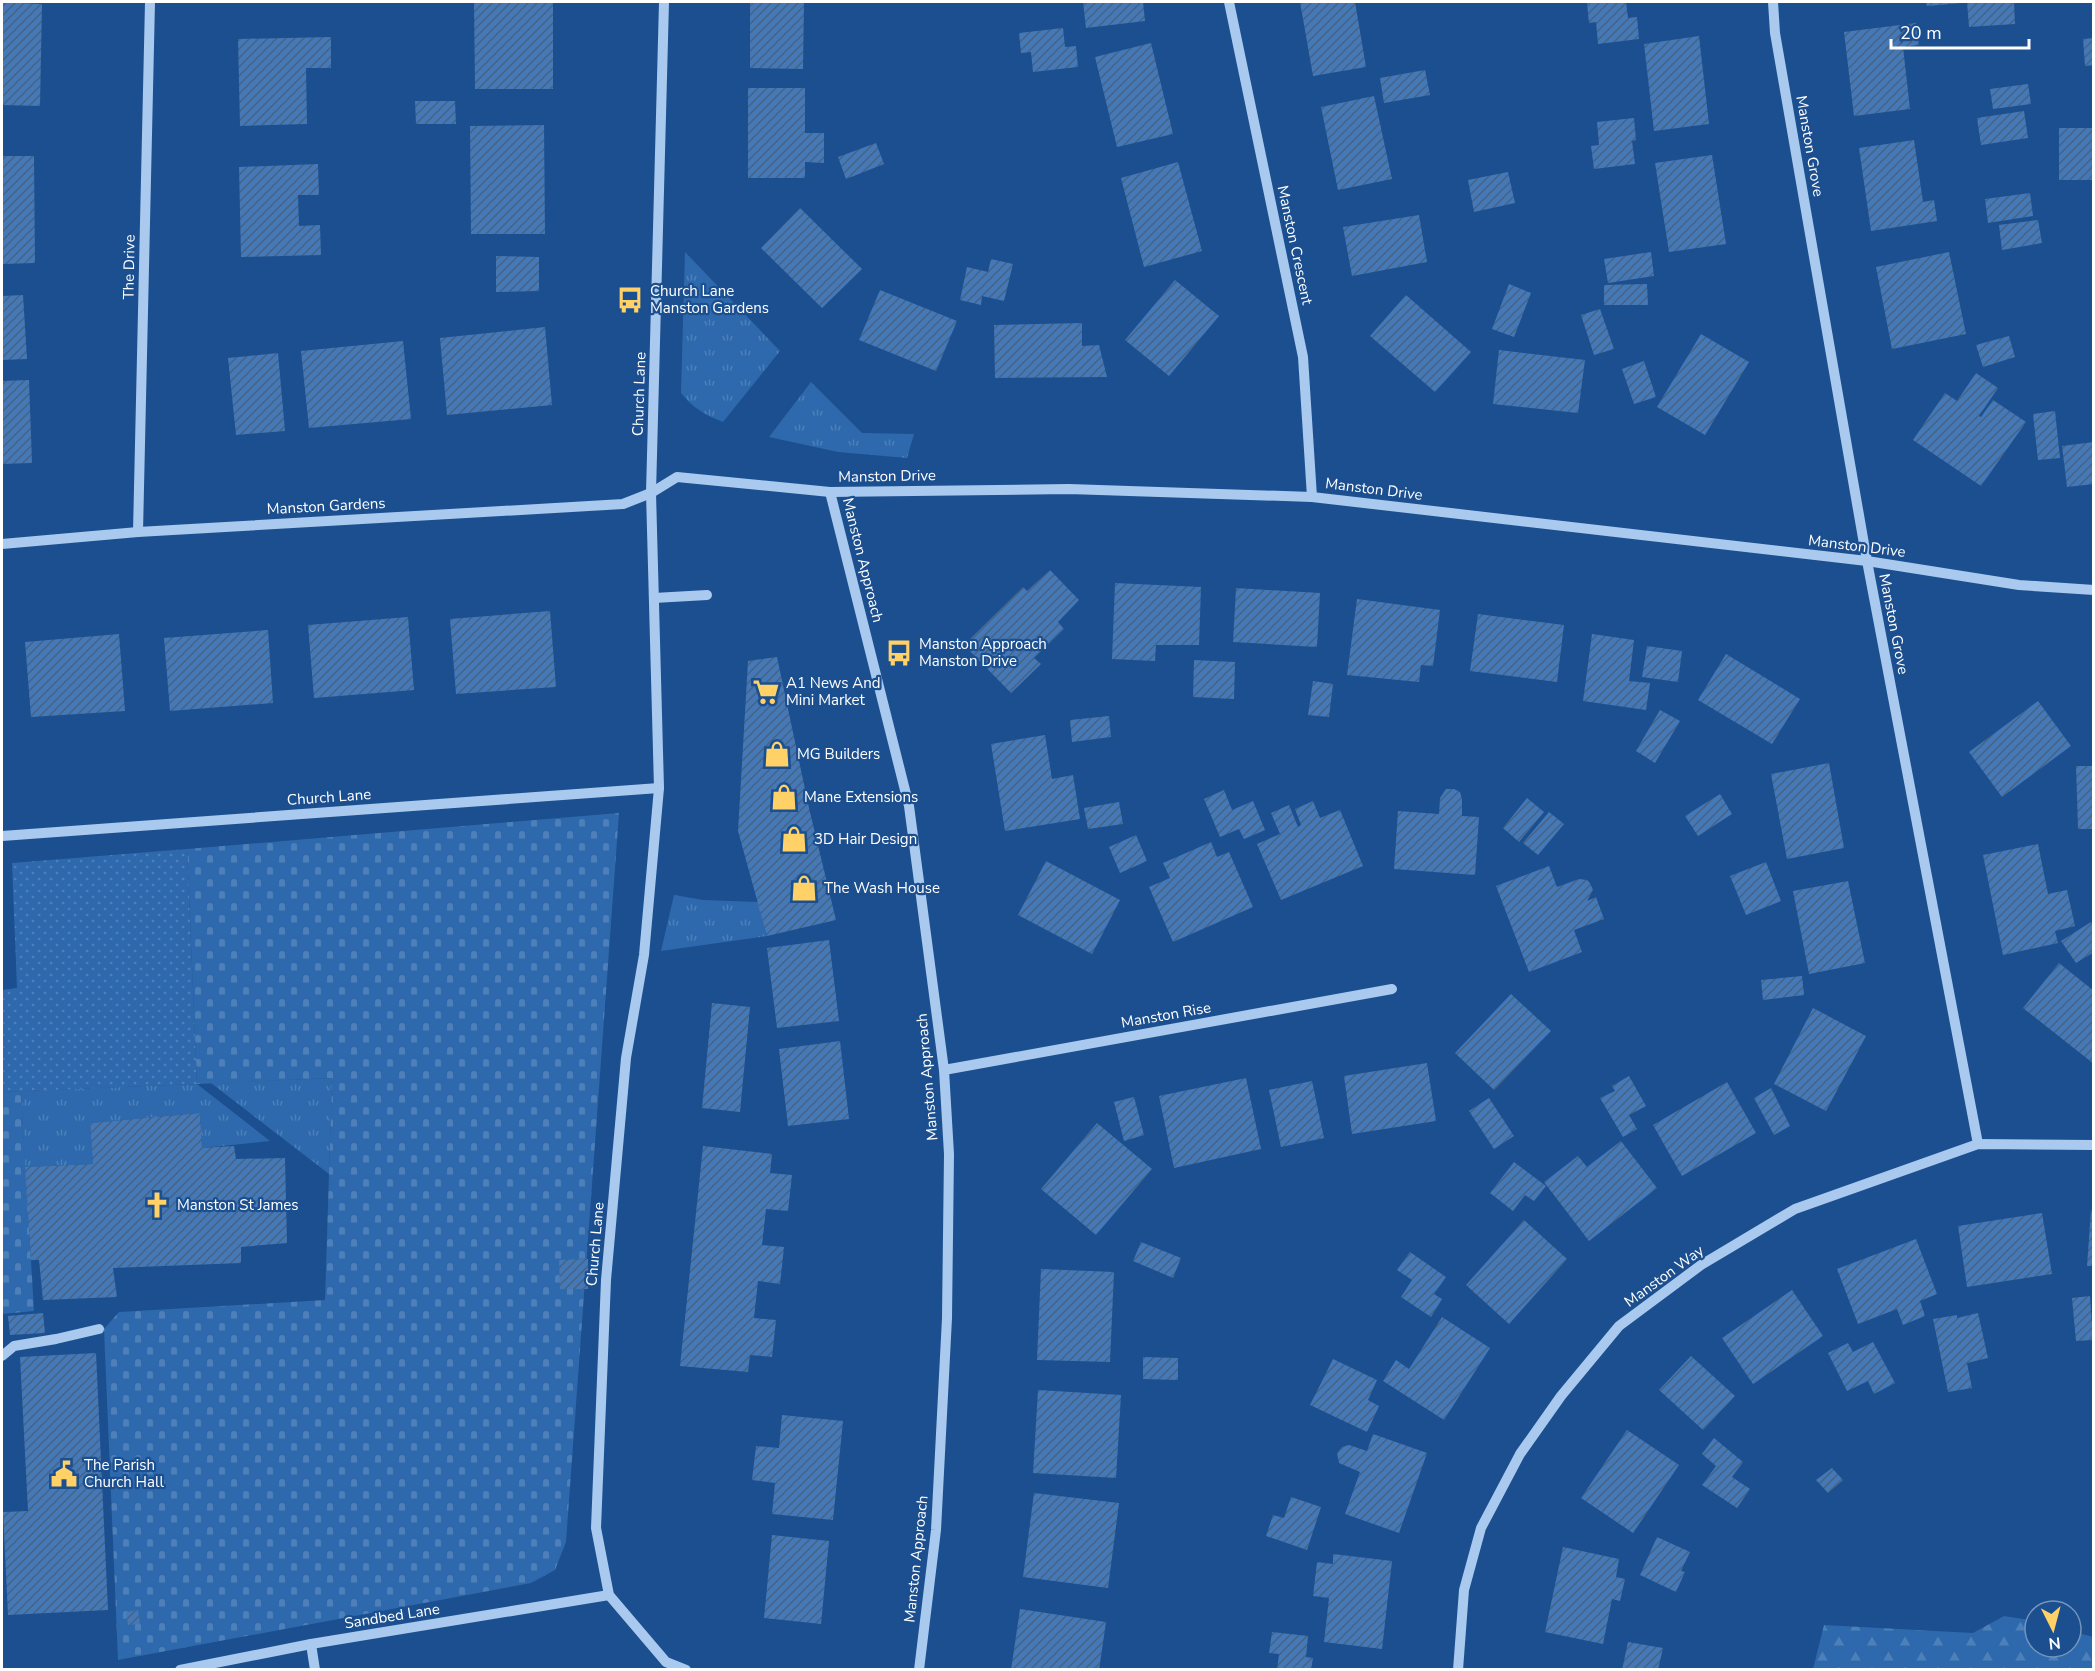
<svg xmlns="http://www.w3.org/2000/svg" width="2095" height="1671" font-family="'Nunito Sans',sans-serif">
	<defs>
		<pattern id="grass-tufts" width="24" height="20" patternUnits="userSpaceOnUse" patternTransform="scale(1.5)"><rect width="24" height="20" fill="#2e69ad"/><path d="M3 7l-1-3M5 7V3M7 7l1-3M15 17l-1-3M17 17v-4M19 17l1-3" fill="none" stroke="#4d80b9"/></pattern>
		<pattern id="forest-firs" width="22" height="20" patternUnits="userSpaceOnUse" patternTransform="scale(1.5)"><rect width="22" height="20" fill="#2e69ad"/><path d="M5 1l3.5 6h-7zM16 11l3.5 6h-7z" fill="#4d80b9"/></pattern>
		<pattern id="cemetery-stones" width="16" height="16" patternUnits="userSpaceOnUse" patternTransform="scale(1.5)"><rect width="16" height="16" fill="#2e69ad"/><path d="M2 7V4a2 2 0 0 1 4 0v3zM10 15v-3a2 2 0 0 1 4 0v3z" fill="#4d80b9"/></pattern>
		<pattern id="garden-dots" width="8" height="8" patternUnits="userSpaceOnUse" patternTransform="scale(1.5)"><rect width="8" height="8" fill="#2e69ad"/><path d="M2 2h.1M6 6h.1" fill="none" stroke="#4d80b9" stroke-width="1.8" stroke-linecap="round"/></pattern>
		<pattern id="building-hatch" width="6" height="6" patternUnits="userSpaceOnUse" patternTransform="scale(1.5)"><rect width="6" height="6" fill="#4478b7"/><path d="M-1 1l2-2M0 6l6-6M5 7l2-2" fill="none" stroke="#486282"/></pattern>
	</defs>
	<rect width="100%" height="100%" fill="#1b4f8f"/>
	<!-- grass -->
	<g fill="url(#grass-tufts)">
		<path d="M685,252L780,351L723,422C705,415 693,408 681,393Z"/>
		<polygon points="811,382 862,433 914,434 907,458 838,452 769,437"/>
		<polygon points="674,895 703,900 758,902 767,936 661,951"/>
		<polygon points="332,1078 329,1174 211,1083"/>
		<polygon points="197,1084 270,1141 202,1148 200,1113 90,1123 93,1164 25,1167 21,1091"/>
	</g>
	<!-- forest -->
	<polygon fill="url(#forest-firs)" points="2004,1616 2035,1621 2035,1647 2071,1647 2071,1631 2093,1637 2093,1669 1813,1669 1824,1625 1973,1633"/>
	<!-- cemetery -->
	<g fill="url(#cemetery-stones)">
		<polygon points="619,813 566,1542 555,1570 531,1583 118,1660 104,1329 119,1312 325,1300 332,1078 197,1084 187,849"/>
		<polygon points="21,1091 34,1311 2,1314 2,1092"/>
	</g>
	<!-- garden -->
	<polygon fill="url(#garden-dots)" points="187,849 197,1084 2,1092 2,990 17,988 12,863"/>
	<!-- building -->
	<g fill="url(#building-hatch)">
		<polygon points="2,2 42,4 40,106 2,105"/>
		<polygon points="474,2 553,2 553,89 475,89"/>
		<polygon points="750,2 804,2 803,69 750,68"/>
		<polygon points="1083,2 1143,2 1145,21 1086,28"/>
		<polygon points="1300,2 1355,2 1366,67 1313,76"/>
		<polygon points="1596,2 1626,2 1628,18 1637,17 1639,39 1598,44 1596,22 1589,23 1587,3"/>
		<polygon points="1926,2 1962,2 1962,3 1927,6"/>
		<polygon points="1967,2 2014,2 2015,24 1969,27"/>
		<polygon points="1916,23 1919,45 1903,47 1910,109 1854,116 1844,32"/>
		<polygon points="1063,28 1065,47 1076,46 1078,67 1033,72 1031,52 1021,53 1019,33"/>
		<polygon points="1699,36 1709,124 1654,131 1644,44"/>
		<polygon points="331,37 331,68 306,68 307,124 240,126 238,39"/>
		<polygon points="2094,38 2094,65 2085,66 2083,39"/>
		<polygon points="1151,43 1173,134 1117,147 1095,57"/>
		<polygon points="1425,70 1430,95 1384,103 1380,78"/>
		<polygon points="2028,84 2031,104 1993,109 1990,89"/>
		<polygon points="748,88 805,88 805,133 824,133 824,163 805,162 805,178 748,178"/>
		<polygon points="1374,96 1392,179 1338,190 1321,107"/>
		<polygon points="415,101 455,101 456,124 416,124"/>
		<polygon points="2024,111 2028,138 1981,145 1977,118"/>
		<polygon points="1634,118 1636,140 1632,141 1635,164 1594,169 1591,146 1599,145 1597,122"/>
		<polygon points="544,125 545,234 471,234 470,126"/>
		<rect x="2059" y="128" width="35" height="52"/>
		<polygon points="1914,140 1923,202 1934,200 1937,221 1871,231 1859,148"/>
		<polygon points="876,143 884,164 846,179 838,157"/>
		<polygon points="1712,155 1726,244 1669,252 1655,163"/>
		<polygon points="2,156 34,156 35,263 2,264"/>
		<polygon points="1178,162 1202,251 1144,267 1121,178"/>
		<polygon points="318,164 319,195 298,195 299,226 320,225 321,255 241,257 239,167"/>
		<polygon points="1508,172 1515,203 1474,212 1468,180"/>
		<polygon points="2030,193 2033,216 1988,223 1985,199"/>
		<polygon points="800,208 862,269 822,308 761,248"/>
		<polygon points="1419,215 1427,262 1352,276 1343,227"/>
		<polygon points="2038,220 2042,243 2002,250 1999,225"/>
		<polygon points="1651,252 1654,276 1608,283 1604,259"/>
		<polygon points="1949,252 1966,334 1892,349 1876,267"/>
		<polygon points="496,256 539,257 539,291 496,292"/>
		<polygon points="991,259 1013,264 1004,301 982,296 981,305 960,300 967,267 988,272"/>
		<polygon points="1175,280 1219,316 1169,376 1125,340"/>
		<polygon points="1509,284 1531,293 1514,337 1492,329"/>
		<polygon points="1647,284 1648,305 1604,305 1604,285"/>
		<polygon points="880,290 957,321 936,371 859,340"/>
		<polygon points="23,295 27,359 2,360 2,296"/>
		<polygon points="1406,295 1471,352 1435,392 1370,336"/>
		<polygon points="1600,309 1614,349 1594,355 1581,315"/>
		<polygon points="1082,323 1082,346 1099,345 1107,377 995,378 994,325"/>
		<polygon points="545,327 552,405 447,415 440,338"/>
		<polygon points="1701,334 1749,362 1705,435 1657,407"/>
		<polygon points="2009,336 2015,357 1983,367 1976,345"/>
		<polygon points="403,341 411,419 309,428 301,351"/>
		<polygon points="1499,350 1585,360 1578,413 1493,404"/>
		<polygon points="278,353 285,431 236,435 228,358"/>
		<polygon points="1644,361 1656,397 1634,404 1622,369"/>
		<polygon points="1976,373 1998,388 1979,416 1981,417 1993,400 2026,422 1981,486 1913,440 1945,393 1957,401"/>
		<polygon points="29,380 32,463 2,464 2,381"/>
		<polygon points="2055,411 2060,458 2038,460 2033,414"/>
		<polygon points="2094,442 2094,484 2067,487 2062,446"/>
		<polygon points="1050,570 1079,600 1058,622 1064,629 1034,658 1041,664 1011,693 964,645 1023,587 1027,591"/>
		<polygon points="1115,583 1201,587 1199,645 1156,645 1155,661 1112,659"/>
		<polygon points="1236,588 1320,593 1317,647 1233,642"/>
		<polygon points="1357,599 1440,610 1433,666 1421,665 1419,682 1347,675"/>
		<polygon points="550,611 556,687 456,694 450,619"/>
		<polygon points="1478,614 1564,625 1557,682 1470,671"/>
		<polygon points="408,617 414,690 314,698 308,625"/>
		<polygon points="268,630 273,703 170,711 164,638"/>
		<polygon points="119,634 125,711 31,717 25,642"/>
		<polygon points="1592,634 1634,640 1629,681 1650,683 1646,710 1583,701"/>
		<polygon points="1647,646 1682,651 1678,682 1642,677"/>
		<polygon points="1726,654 1800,699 1772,744 1698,700"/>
		<polygon points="777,657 809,808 836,920 767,936 738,831 748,661"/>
		<polygon points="1194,660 1235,662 1234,699 1193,697"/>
		<polygon points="1313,681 1333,684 1329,717 1308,715"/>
		<polygon points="2038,701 2071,746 2002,797 1969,752"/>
		<polygon points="1660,710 1680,721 1655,763 1636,751"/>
		<polygon points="1109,716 1111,737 1072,742 1070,720"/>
		<polygon points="1045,735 1052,779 1073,775 1080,819 1005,831 991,744"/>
		<polygon points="1829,763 1844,848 1787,859 1771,774"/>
		<polygon points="2076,766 2094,766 2094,829 2078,829"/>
		<polygon points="1446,789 1454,789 1460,792 1462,799 1462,816 1479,817 1475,875 1394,869 1398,811 1439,814 1440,798"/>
		<polygon points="1224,790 1232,810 1253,801 1265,830 1244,839 1239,829 1220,837 1204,799"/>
		<polygon points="1720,794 1732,814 1698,836 1685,816"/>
		<polygon points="1527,798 1544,812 1519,842 1503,828"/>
		<polygon points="1313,801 1320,818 1340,810 1363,866 1281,900 1257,844 1280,834 1271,813 1289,805 1298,827 1301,825 1295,809"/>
		<polygon points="1119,802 1123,824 1088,829 1084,808"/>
		<polygon points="1549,812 1564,824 1538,855 1523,843"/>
		<polygon points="1136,835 1147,861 1120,873 1109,847"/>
		<polygon points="1211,842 1217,857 1229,852 1253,907 1173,942 1149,887 1170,878 1163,863"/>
		<polygon points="2038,844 2048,894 2067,890 2075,926 2055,931 2058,943 2003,955 1983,855"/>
		<polygon points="1046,861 1120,900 1092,954 1018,915"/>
		<polygon points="1766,862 1781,901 1746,915 1730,876"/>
		<polygon points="1549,866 1557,887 1579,879 1587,880 1590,883 1593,890 1587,901 1596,897 1604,919 1574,930 1582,952 1529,972 1496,886"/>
		<polygon points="1848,881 1865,963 1809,974 1793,891"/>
		<polygon points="2091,922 2094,927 2094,952 2076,963 2061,941"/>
		<polygon points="829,940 839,1021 777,1028 767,948"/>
		<polygon points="2059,963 2094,991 2094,1064 2023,1008"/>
		<polygon points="1802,976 1804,995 1763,1000 1761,980"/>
		<polygon points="1511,994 1551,1031 1494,1090 1455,1053"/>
		<polygon points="712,1003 750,1007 740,1112 702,1108"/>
		<polygon points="1813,1008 1866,1036 1826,1111 1774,1084"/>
		<polygon points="840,1041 849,1119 788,1126 779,1049"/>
		<polygon points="1427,1063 1436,1121 1352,1134 1344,1076"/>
		<polygon points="1629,1076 1646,1106 1629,1115 1637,1129 1623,1137 1600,1098 1615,1091 1612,1086"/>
		<polygon points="1246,1078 1261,1149 1174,1168 1159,1096"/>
		<polygon points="1312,1081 1324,1138 1281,1147 1269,1090"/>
		<polygon points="1727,1082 1756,1133 1682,1176 1653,1125"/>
		<polygon points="1771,1088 1790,1126 1774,1135 1754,1098"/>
		<polygon points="1134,1097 1144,1135 1124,1141 1114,1102"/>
		<polygon points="1489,1098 1514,1136 1494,1149 1469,1111"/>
		<polygon points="200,1113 202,1148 234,1146 236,1159 285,1158 287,1243 241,1247 241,1263 113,1268 117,1297 43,1300 39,1260 31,1260 25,1167 93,1164 90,1123"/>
		<polygon points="1097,1123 1152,1169 1096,1235 1041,1189"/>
		<polygon points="1621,1141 1657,1188 1589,1241 1544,1182 1578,1156 1587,1167"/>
		<polygon points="703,1146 772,1154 770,1173 792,1175 788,1211 766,1209 762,1245 784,1247 780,1284 758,1281 754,1318 776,1320 772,1357 750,1355 748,1372 680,1366"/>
		<polygon points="1514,1162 1546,1186 1534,1201 1525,1195 1513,1211 1490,1193"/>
		<polygon points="2091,1210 2094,1210 2094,1266 2087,1266"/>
		<polygon points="2042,1213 2052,1274 1967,1287 1958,1226"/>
		<polygon points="1524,1220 1567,1259 1509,1324 1466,1285"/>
		<polygon points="1916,1239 1937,1294 1920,1301 1925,1316 1903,1325 1897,1309 1858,1324 1837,1269"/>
		<polygon points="1141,1242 1181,1258 1173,1278 1133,1261"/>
		<polygon points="1410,1252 1446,1277 1434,1294 1442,1299 1431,1317 1401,1297 1412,1280 1397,1270"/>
		<polygon points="588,1259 588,1289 560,1289 559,1260"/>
		<polygon points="1041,1269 1114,1272 1110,1362 1037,1360"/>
		<polygon points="1792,1290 1823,1336 1753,1384 1722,1338"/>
		<polygon points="2090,1296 2093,1340 2076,1341 2072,1298"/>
		<polygon points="43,1313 45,1333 10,1335 8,1316"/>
		<polygon points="1978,1313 1988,1358 1967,1363 1972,1388 1948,1392 1933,1319 1957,1315 1957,1318"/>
		<polygon points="1442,1317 1490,1348 1444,1420 1383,1381 1396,1360 1409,1369"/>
		<polygon points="1873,1342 1895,1383 1874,1394 1868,1381 1847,1391 1828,1353 1848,1343 1853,1352"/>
		<polygon points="96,1353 108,1610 8,1615 3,1512 28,1511 20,1357"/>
		<polygon points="1691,1356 1735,1396 1703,1430 1659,1390"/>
		<polygon points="1143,1357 1178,1358 1178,1380 1143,1379"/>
		<polygon points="1333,1359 1377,1380 1368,1400 1379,1406 1367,1432 1310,1405"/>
		<polygon points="1038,1390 1121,1395 1116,1478 1033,1473"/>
		<polygon points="782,1415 843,1421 833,1520 772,1514 775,1483 752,1480 756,1446 779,1448"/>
		<polygon points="1627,1430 1679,1465 1633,1533 1581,1498"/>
		<polygon points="1373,1434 1427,1453 1399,1533 1345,1514 1360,1472 1339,1463 1337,1453 1342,1447 1349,1445 1367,1451"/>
		<polygon points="1714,1438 1743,1462 1732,1477 1750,1489 1737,1508 1702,1485 1716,1466 1702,1454"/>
		<polygon points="1832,1468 1843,1480 1828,1493 1816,1480"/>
		<polygon points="1034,1493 1119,1503 1108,1588 1023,1577"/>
		<polygon points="1291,1497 1321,1507 1307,1550 1266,1536 1273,1515 1284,1518"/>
		<polygon points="772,1535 829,1541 821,1624 764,1618"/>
		<polygon points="1657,1537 1690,1552 1681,1571 1685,1572 1676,1592 1640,1575"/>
		<polygon points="1563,1547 1619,1559 1616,1577 1625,1579 1620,1601 1612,1599 1603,1644 1545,1632"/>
		<polygon points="1333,1554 1392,1561 1382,1649 1324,1642 1329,1598 1313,1596 1317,1562 1333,1564"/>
		<polygon points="1020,1609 1106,1622 1099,1670 1011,1670"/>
		<polygon points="138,1610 140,1624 128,1625 126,1612"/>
		<polygon points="1272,1632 1308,1636 1306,1657 1313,1658 1311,1670 1277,1670 1279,1654 1269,1653"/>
		<polygon points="1628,1642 1663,1648 1658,1670 1622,1670"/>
	</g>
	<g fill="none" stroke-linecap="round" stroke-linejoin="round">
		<!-- minor -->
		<g stroke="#a9c9ee" stroke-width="10">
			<polyline points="664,2 651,493 659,788 644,955 626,1058 606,1280 596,1528 609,1595 666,1662 686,1670"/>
			<polyline points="1229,2 1303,357 1312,497"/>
			<polyline points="1773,2 1775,33 1867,561 1978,1144"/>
			<polyline points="830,492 909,806 944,1070 949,1154 947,1318 936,1530 919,1670"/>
			<polyline points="138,532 150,2"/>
			<polyline points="2,544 138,532 623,504 651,493 677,477 830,492 1069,489 1312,497 1867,561 2019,585 2094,590"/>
			<polyline points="654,598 707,595"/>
			<polyline points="2,836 659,788"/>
			<polyline points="944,1070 1392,989"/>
			<polyline points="2,1356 14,1346 56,1339 99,1329"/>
			<polyline points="311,1644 315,1670"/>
			<polyline points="180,1670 311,1644 609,1595"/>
			<polyline points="1458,1670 1464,1590 1481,1528 1520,1454 1561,1396 1619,1326 1701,1265 1795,1209 1978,1144 2094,1145"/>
		</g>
	</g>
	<!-- icons -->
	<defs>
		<g id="bus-bare" transform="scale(2.07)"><path d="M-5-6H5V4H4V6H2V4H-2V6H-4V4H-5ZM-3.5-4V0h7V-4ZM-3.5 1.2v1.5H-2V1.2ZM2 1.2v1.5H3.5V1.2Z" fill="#ffd166" stroke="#1b4f8f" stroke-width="2.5" paint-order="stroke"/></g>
		<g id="supermarket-bare" transform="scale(2.07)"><path d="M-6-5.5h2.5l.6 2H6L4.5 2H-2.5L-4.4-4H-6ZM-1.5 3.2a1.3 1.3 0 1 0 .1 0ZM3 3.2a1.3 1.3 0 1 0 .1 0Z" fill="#ffd166" stroke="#1b4f8f" stroke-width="2.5" paint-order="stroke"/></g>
		<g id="shop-bare" transform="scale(2.07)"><path d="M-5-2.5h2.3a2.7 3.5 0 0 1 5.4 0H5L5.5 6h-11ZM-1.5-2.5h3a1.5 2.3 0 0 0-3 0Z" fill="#ffd166" stroke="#1b4f8f" stroke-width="2.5" paint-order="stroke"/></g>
		<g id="church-bare" transform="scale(2.07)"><path d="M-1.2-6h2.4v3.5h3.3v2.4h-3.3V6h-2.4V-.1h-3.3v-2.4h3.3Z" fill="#ffd166" stroke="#1b4f8f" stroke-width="2.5" paint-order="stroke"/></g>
		<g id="civic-bare" transform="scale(2.07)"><path d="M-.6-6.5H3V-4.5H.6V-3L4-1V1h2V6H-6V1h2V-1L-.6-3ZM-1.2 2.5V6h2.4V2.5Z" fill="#ffd166" stroke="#1b4f8f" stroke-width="2.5" paint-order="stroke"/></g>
	</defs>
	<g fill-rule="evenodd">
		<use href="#bus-bare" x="630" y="300"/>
		<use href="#bus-bare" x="899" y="653"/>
		<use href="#supermarket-bare" x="766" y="692"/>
		<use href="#shop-bare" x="777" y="754"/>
		<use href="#shop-bare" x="784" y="797"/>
		<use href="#shop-bare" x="794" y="839"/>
		<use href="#shop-bare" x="804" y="888"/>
		<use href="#church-bare" x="157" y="1205"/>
		<use href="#civic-bare" x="64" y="1474"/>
	</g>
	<g text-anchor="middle" stroke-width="4.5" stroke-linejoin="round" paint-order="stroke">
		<!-- street labels -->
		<g font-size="15" fill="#fff" stroke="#1b4f8f">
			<text transform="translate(1810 146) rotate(80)" y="5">Manston Grove</text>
			<text transform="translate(1295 245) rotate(78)" y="5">Manston Crescent</text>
			<text transform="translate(129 267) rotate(-89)" y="5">The Drive</text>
			<text transform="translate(639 394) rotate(-88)" y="5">Church Lane</text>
			<text transform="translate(887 476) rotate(-1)" y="5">Manston Drive</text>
			<text transform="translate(1374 489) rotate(7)" y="5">Manston Drive</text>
			<text transform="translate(326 506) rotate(-3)" y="5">Manston Gardens</text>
			<text transform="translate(1857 546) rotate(7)" y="5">Manston Drive</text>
			<text transform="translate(863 560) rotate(76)" y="5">Manston Approach</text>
			<text transform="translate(1894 624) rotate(79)" y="5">Manston Grove</text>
			<text transform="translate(329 797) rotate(-4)" y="5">Church Lane</text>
			<text transform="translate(1166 1015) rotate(-10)" y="5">Manston Rise</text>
			<text transform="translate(927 1077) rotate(-95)" y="5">Manston Approach</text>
			<text transform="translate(595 1244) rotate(-85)" y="5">Church Lane</text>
			<text transform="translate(1664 1276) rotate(-36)" y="5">Manston Way</text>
			<text transform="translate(916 1559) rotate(-84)" y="5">Manston Approach</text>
			<text transform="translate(392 1616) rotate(-9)" y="5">Sandbed Lane</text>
		</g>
		<!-- poi labels -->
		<g font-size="15" fill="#fff" stroke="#1b4f8f" text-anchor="start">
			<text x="650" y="296">Church Lane<tspan x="650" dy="17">Manston Gardens</tspan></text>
			<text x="919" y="649">Manston Approach<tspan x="919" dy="17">Manston Drive</tspan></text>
			<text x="786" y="688">A1 News And<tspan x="786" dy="17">Mini Market</tspan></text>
			<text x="797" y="759">MG Builders</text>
			<text x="804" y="802">Mane Extensions</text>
			<text x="814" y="844">3D Hair Design</text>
			<text x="824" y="893">The Wash House</text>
			<text x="177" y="1210">Manston St James</text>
			<text x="84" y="1470">The Parish<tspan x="84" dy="17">Church Hall</tspan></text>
		</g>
	</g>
	<!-- border -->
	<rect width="2095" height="1671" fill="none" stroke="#ffffff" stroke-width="6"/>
	<!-- north arrow -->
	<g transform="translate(2053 1629) rotate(174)"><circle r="28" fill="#1b4f8f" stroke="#7695bc" stroke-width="1.5"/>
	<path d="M0-4.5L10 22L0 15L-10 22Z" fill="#ffd166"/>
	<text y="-9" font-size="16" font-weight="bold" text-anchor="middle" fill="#ffffff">N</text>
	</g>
	<!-- scale -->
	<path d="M1891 39v9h138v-9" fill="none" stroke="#ffffff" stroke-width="3"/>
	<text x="1900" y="39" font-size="18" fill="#ffffff" stroke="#1b4f8f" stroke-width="4.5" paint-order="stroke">20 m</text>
</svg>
